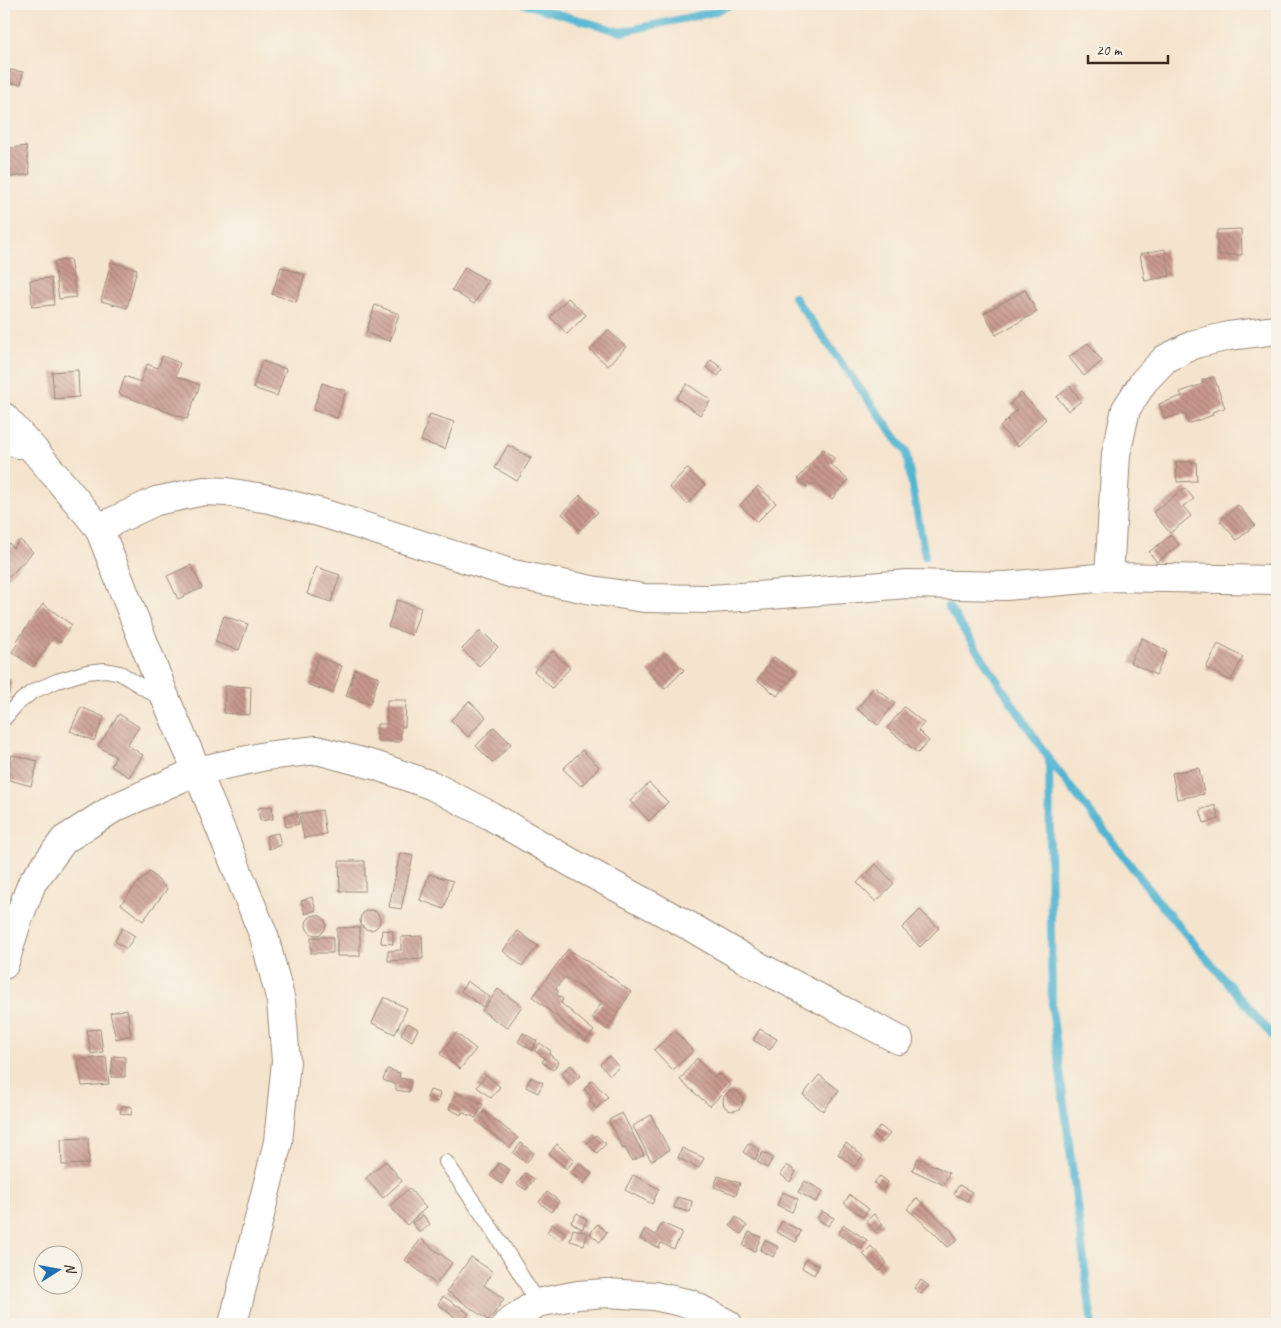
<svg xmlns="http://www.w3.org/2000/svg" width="1281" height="1328" font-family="Caveat,sans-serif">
	<defs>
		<pattern id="building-back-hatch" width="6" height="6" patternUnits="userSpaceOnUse" patternTransform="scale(1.25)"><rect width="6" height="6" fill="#c9998d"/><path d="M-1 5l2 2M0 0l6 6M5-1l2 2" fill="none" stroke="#a47d73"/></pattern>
	</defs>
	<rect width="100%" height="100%" fill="#f7f3e8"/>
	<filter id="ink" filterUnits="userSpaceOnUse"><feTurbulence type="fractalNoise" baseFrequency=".02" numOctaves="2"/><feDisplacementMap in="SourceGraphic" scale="10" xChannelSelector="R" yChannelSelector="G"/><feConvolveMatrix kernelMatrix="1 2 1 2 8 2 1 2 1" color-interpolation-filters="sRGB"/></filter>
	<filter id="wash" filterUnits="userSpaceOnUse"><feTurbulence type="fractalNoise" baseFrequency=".0096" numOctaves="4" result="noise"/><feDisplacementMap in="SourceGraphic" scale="20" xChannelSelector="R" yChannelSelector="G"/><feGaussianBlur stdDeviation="1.12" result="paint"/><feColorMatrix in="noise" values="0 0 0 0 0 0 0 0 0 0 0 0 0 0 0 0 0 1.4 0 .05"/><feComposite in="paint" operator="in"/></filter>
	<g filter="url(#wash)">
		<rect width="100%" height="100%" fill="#f5e4cd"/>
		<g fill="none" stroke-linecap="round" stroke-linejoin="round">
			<!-- stream -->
			<g stroke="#53b5d1" stroke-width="8">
				<polyline points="524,4 621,32 714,12 732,4"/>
				<polyline points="794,297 906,452 925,556"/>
				<polyline points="948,606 1049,759 1052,1008 1092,1324"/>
				<polyline points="1049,759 1162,906 1277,1041"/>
			</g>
		</g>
		<g id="blocks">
			<!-- building -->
			<g fill="url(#building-back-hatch)">
				<polygon points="10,70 23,72 21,84 8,83"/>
				<polygon points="26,146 30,174 4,178 4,149"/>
				<polygon points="1241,229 1242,255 1217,255 1217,230"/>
				<polygon points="1165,249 1170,276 1145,281 1140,254"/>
				<polygon points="70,259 76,297 59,299 54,262"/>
				<polygon points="111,262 137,269 127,308 101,301"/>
				<polygon points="281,267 305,275 296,302 272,294"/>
				<polygon points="465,267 488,281 474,304 452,290"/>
				<polygon points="51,278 54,305 32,307 30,280"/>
				<polygon points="1025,290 1037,312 996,335 984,313"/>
				<polygon points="568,298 586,315 567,334 550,317"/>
				<polygon points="375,305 399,314 390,341 366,333"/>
				<polygon points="608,330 626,347 608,366 590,350"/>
				<polygon points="1088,343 1102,361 1084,376 1069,357"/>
				<polygon points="162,356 180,363 176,376 200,385 187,419 119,394 125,376 140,382 147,364 158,368"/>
				<polygon points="711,360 723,369 718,376 706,367"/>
				<polygon points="262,361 286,369 277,396 253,388"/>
				<polygon points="78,370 79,397 54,399 52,372"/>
				<polygon points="1214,377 1225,408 1212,412 1213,415 1188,424 1185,413 1165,419 1159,404 1182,396 1180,392 1203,384 1202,380"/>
				<polygon points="322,383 346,391 337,418 313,410"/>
				<polygon points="687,384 711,400 700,415 676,398"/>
				<polygon points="1070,386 1081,401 1068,411 1057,397"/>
				<polygon points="1021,393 1046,419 1018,446 1000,427 1017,410 1010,404"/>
				<polygon points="430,414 454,422 445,449 421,441"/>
				<polygon points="508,445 531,458 517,481 495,468"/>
				<polygon points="823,449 835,459 830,464 848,480 832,499 813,483 809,488 798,479"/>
				<polygon points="1176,462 1196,462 1197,481 1177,482"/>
				<polygon points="687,468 705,485 687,504 669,487"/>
				<polygon points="758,486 776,503 757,522 740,505"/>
				<polygon points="1185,488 1194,499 1183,506 1191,516 1170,533 1153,512"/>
				<polygon points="580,495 598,512 580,530 562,514"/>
				<polygon points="1238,505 1255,525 1237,540 1220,521"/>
				<polygon points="1171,535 1179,545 1157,562 1149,552"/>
				<polygon points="20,540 33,552 7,579 4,576 4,549 9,543 13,548"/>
				<polygon points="191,565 202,588 178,599 167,576"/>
				<polygon points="316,567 340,575 331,602 307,594"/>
				<polygon points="397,600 421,608 412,635 388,627"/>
				<polygon points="43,604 72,625 60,642 54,637 33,667 12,652 18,643 16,642"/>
				<polygon points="224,616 248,624 239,650 215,642"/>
				<polygon points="481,630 498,647 479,666 462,649"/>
				<polygon points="1142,638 1167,651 1156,675 1130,662"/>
				<polygon points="1218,644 1243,657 1231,681 1206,668"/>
				<polygon points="553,651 570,668 552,688 534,671"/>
				<polygon points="666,653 684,670 665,689 648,672"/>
				<polygon points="318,657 342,666 333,693 309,685"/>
				<polygon points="774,657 795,673 777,696 757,680"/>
				<polygon points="355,669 379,677 370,704 346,696"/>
				<polygon points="4,679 12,682 8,696 4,694"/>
				<polygon points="225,686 251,687 250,715 224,713"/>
				<polygon points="874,687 895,703 878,725 857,709"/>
				<polygon points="387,700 406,700 405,727 401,727 400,742 377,741 377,724 387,724"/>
				<polygon points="469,701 486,717 468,737 451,720"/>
				<polygon points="81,707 104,717 94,741 70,731"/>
				<polygon points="904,707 924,723 918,730 929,741 918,753 887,728"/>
				<polygon points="119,714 139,727 127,745 143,755 129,777 111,766 116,757 98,746"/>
				<polygon points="494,727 511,744 493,763 476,746"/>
				<polygon points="582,750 599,767 581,786 563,769"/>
				<polygon points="12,755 38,761 31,786 6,779"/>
				<polygon points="1199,768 1204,794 1177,799 1172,773"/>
				<polygon points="649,783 668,802 649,821 630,801"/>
				<polygon points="1215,805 1219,819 1204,823 1200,810"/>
				<polygon points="272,806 273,819 260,821 258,808"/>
				<polygon points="322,810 326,834 304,838 299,814"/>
				<polygon points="297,813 299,824 286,827 284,816"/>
				<polygon points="278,833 281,845 269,849 266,836"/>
				<polygon points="400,853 413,856 401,909 389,907"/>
				<polygon points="339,861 365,861 365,891 340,891"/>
				<polygon points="876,864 894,883 876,902 857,883"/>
				<polygon points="150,872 167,889 143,921 121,904 137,884"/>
				<polygon points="429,874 453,881 444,909 420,900"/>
				<polygon points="312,897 316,910 305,914 301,901"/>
				<polygon points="920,910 939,928 920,947 902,928"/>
				<circle cx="370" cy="920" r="10"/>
				<circle cx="316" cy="925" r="10"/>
				<polygon points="360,927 360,956 337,956 337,928"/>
				<polygon points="122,928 135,936 126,949 115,941"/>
				<polygon points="382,930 393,931 393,944 381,943"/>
				<polygon points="518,931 538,946 522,966 503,951"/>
				<polygon points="422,936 423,959 388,961 388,951 401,950 401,937"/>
				<rect x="311" y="937" width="22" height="16"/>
				<polygon points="568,949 607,974 631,992 607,1030 592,1017 602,1002 565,977 556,988 558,992 556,994 563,999 561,1003 594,1031 586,1041 533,997"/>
				<polygon points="467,981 490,997 483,1007 461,991"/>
				<polygon points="498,989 522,1006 507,1028 482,1011"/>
				<polygon points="384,997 407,1008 395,1034 372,1023"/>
				<polygon points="127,1009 131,1035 116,1039 110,1013"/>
				<polygon points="408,1023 418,1029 412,1041 401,1034"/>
				<polygon points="100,1029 103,1052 91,1054 87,1030"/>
				<polygon points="760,1029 777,1039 770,1050 753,1040"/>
				<polygon points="675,1031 693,1051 673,1070 654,1050"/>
				<polygon points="456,1033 476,1049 460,1069 440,1054"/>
				<polygon points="523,1033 537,1041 532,1050 518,1042"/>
				<polygon points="540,1043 551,1051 549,1054 559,1062 553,1070 542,1062 545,1058 534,1050"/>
				<polygon points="113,1056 125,1057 125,1077 111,1077"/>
				<polygon points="609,1056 619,1067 610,1075 600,1064"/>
				<polygon points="106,1057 109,1084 82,1086 78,1060"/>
				<polygon points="697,1058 714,1077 719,1074 731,1085 710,1106 680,1080"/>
				<polygon points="571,1065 580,1076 570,1085 561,1073"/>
				<polygon points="387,1069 400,1073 399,1078 411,1080 409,1092 396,1090 396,1085 383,1080"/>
				<polygon points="486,1075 500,1087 491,1098 477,1087"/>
				<polygon points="819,1075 839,1090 823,1111 803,1095"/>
				<polygon points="531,1077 543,1083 538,1093 526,1087"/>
				<polygon points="592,1080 608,1097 596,1109 589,1100 592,1097 584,1089"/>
				<polygon points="430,1090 440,1093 438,1102 427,1098"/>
				<circle cx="733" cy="1101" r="10"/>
				<polygon points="456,1092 483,1104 476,1118 462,1112 461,1115 449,1109"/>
				<polygon points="122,1106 132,1107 131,1115 120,1113"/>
				<polygon points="484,1111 518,1138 510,1148 476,1121"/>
				<polygon points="622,1113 644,1155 632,1161 625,1148 623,1149 609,1120"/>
				<polygon points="651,1115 669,1150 651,1161 633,1126"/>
				<polygon points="880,1126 890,1134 882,1143 873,1135"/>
				<polygon points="596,1135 606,1144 597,1153 587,1143"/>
				<polygon points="88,1138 89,1164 62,1165 61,1139"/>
				<polygon points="521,1143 534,1153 526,1163 513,1153"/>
				<polygon points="749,1143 760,1150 755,1160 743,1152"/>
				<polygon points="846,1143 863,1156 854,1167 838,1154"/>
				<polygon points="557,1144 574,1160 567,1169 549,1154"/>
				<polygon points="682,1148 704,1158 699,1168 678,1158"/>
				<polygon points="763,1152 773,1158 767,1168 757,1162"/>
				<polygon points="918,1158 949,1173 944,1185 912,1170"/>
				<polygon points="386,1161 402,1181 383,1198 366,1178"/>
				<polygon points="499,1163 510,1170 502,1184 490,1176"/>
				<polygon points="580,1163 592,1174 583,1184 571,1173"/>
				<polygon points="787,1165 796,1172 790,1182 780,1174"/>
				<polygon points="525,1173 534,1179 526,1190 517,1184"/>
				<polygon points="633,1175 659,1189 652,1204 625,1190"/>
				<polygon points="718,1176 740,1183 736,1195 714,1187"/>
				<polygon points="880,1176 888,1182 883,1190 874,1183"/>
				<polygon points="805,1181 823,1191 816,1202 798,1192"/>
				<polygon points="959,1185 972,1192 967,1201 954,1194"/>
				<polygon points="409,1188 426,1208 407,1225 390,1206"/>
				<polygon points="547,1192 559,1201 551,1212 539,1202"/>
				<polygon points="783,1192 798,1199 792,1212 777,1205"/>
				<polygon points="850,1195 869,1209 863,1217 844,1203"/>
				<polygon points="677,1197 692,1201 690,1212 674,1208"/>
				<polygon points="917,1198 952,1231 958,1240 948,1247 929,1228 907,1209"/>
				<polygon points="822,1211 834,1218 828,1226 817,1219"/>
				<polygon points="577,1213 587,1220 582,1229 571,1222"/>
				<polygon points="874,1214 883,1224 875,1231 866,1221"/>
				<polygon points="423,1215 430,1224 420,1233 412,1223"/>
				<polygon points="736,1217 747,1226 741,1234 730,1226"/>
				<polygon points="782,1221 801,1231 796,1242 776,1232"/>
				<polygon points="662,1223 682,1232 674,1249 661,1243 659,1248 640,1239 645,1229 656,1235"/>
				<polygon points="552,1224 566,1233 560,1241 547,1232"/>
				<polygon points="597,1224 607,1232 600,1242 590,1234"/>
				<polygon points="844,1225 867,1240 861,1249 838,1234"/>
				<polygon points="573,1229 588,1233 584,1245 570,1241"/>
				<polygon points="749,1232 761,1237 755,1251 743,1246"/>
				<polygon points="421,1239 452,1263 436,1284 405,1260"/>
				<polygon points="765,1240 778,1247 773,1257 760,1250"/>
				<polygon points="871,1246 887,1263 879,1271 863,1254"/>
				<polygon points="471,1257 493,1272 484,1285 504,1299 489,1321 447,1291"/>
				<polygon points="806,1259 819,1266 814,1275 802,1268"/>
				<polygon points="921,1280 929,1286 921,1294 914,1288"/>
				<polygon points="443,1296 457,1306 458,1305 469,1314 462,1323 438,1304"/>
			</g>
		</g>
	</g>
	<g filter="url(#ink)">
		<use href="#blocks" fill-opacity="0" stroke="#988776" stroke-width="1"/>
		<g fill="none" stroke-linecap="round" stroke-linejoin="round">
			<!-- service casing -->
			<g stroke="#988776" stroke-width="16">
				<g id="service">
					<polyline points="4,445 17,451 34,450"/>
					<polyline points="4,719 17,704 32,692 57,681 87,672 105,670 120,673 163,700"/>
					<path d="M446,1162C478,1208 510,1254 537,1303"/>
				</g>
			</g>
			<!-- minor casing -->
			<g stroke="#988776" stroke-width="30">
				<g id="minor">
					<polyline points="4,417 34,450 99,528 167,702 197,771 264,936 281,1001 286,1061 278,1142 233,1324"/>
					<polyline points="99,528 156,501 204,491 227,492 269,499 322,513 513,574 592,590 644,598 709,599 757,596 907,584 1006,586 1109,577 1277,580"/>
					<polyline points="1109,577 1116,454 1126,409 1144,381 1165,359 1195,344 1229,336 1277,330"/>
					<polyline points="4,965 17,922 32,883 64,840 114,808 197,771 266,756 317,750 377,766 431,785 491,816 570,862 691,927 747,960 899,1040"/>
					<polyline points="507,1324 537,1303 578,1295 607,1293 654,1296 691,1304 728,1324"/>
				</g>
			</g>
			<!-- service -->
			<use href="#service" stroke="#fff" stroke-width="14"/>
			<!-- minor -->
			<use href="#minor" stroke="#fff" stroke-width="28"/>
		</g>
	</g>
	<!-- margin -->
	<rect width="1281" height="1328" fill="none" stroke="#f7f3e8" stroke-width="20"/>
	<!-- north arrow -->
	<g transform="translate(58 1270) rotate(79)"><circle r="24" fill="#f7f3e8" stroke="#aca397"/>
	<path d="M0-4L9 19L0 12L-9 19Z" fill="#1f6fb2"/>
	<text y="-8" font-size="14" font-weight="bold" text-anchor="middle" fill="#3b2a1e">N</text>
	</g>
	<!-- scale -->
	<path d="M1088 55v8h80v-8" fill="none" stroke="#3b2a1e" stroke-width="2.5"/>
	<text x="1096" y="55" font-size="15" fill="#3b2a1e" stroke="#f7f3e8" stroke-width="4" paint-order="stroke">20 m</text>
</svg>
